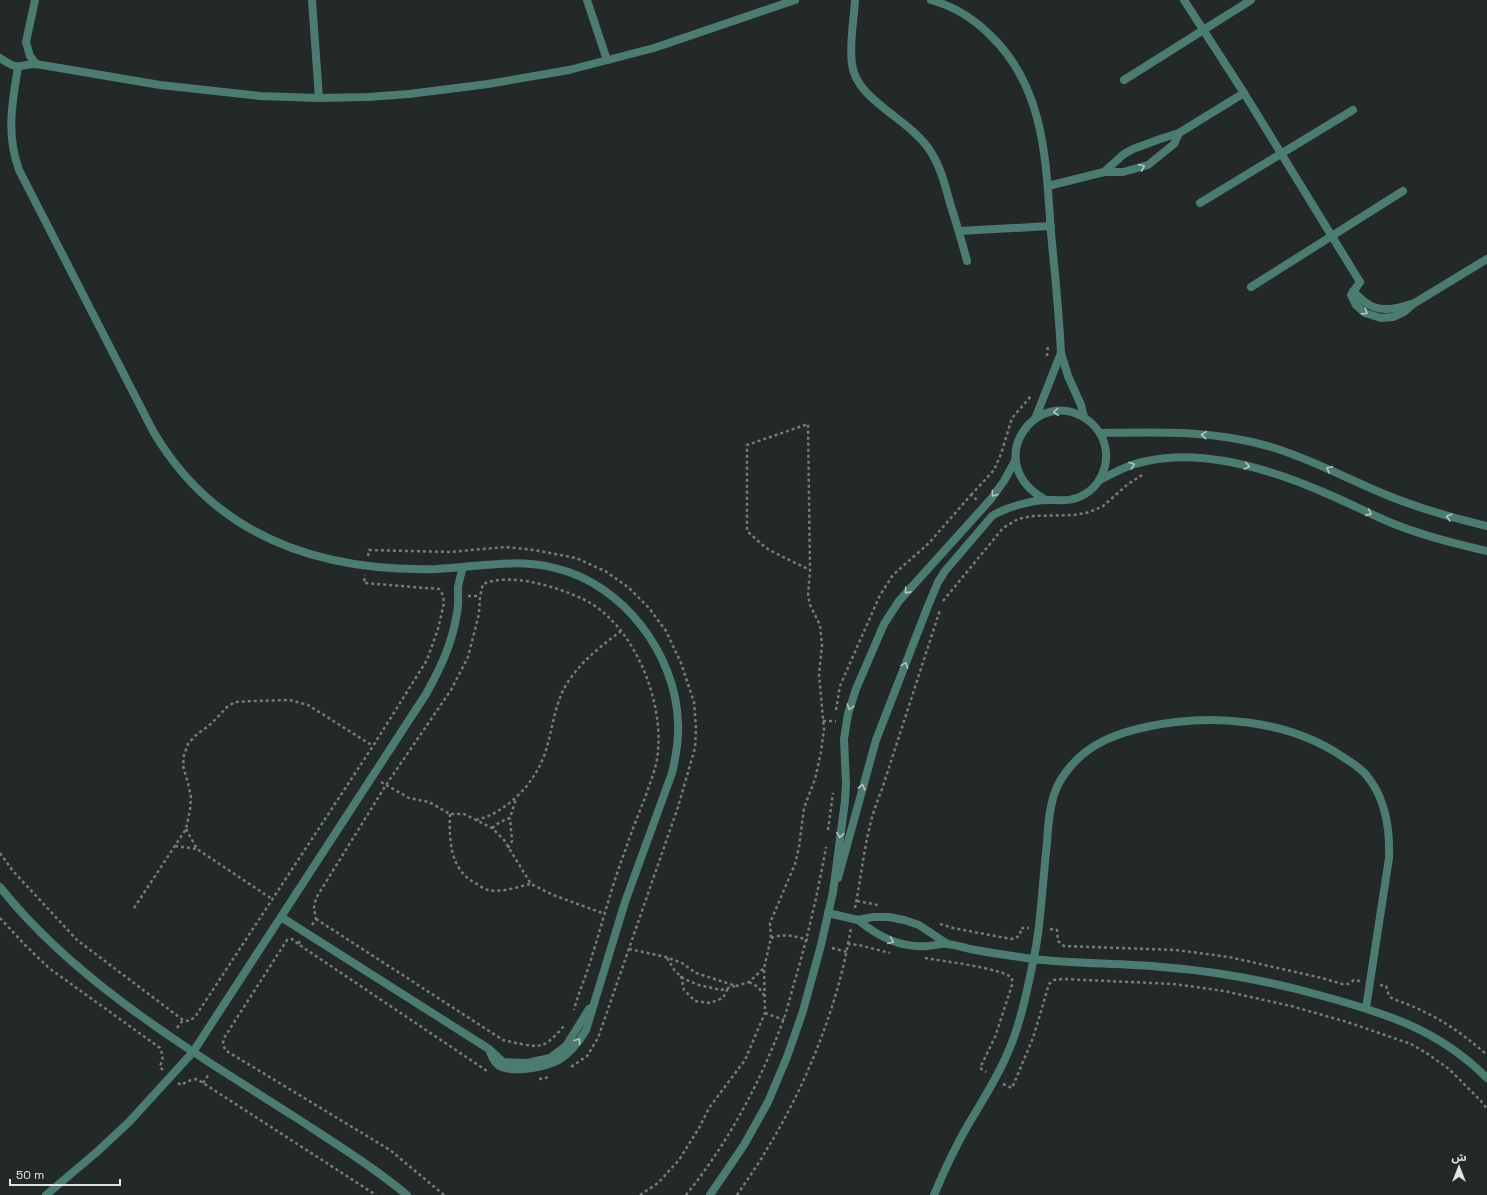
<svg xmlns="http://www.w3.org/2000/svg" width="1487" height="1195" font-family="'Space Grotesk','Noto Sans Arabic',sans-serif">
	<rect width="100%" height="100%" fill="#232927"/>
	<g fill="none" stroke-linecap="round" stroke-linejoin="round">
		<!-- path -->
		<g stroke="#777c7a" stroke-width="2.5" stroke-dasharray="3 3" stroke-linecap="butt">
			<polyline points="1047,356 1048,345 1049,345"/>
			<polyline points="971,495 994,470 1001,454 1012,418 1032,395"/>
			<polyline points="368,556 369,550 450,552 505,547 534,550 576,558 605,571 628,587 649,608 666,631 681,663 694,702 696,728 695,748 678,807 598,1038 587,1056 571,1067"/>
			<polyline points="468,596 480,596"/>
			<polyline points="943,601 1003,528 1018,519 1032,516 1073,515 1086,513 1102,507 1128,484 1142,475"/>
			<polyline points="836,710 840,686 880,595 893,575 929,543 971,495 977,500"/>
			<polyline points="823,721 836,721"/>
			<polyline points="381,782 409,798 429,802 450,814 464,814 492,828 504,840 531,884 553,895 605,914"/>
			<path d="M450,814C449,841 450,871 477,884C480,886 484,889 488,890C501,893 518,887 530,884"/>
			<path d="M476,820C483,818 490,816 496,812C522,797 541,772 548,743C553,724 556,702 566,685C580,662 600,647 621,631"/>
			<polyline points="492,828 500,822 510,818 516,799"/>
			<polyline points="186,829 197,849 272,899"/>
			<polyline points="828,830 833,793"/>
			<polyline points="175,846 197,849"/>
			<polyline points="508,848 512,841 510,818"/>
			<polyline points="0,853 13,871 77,940 183,1020 189,1021 195,1017 373,746 427,660 438,629 444,603 443,595 439,589 364,583 365,575"/>
			<polyline points="857,901 878,905"/>
			<polyline points="134,908 186,829 190,810 191,797 188,783 183,766 184,755 188,744 195,736 212,723 227,707 235,702 253,701 290,700 308,705 373,746"/>
			<path d="M855,908C863,869 865,829 881,792L940,610"/>
			<polyline points="0,918 25,945 49,968 160,1048 163,1056 160,1067 163,1070"/>
			<path d="M316,919L503,1040C512,1042 534,1048 542,1045C549,1043 559,1032 564,1026"/>
			<polyline points="940,924 953,928 1011,939 1016,938 1020,935 1021,928 1029,928"/>
			<path d="M312,925L316,919L314,908L316,898L386,785L451,690L468,657L479,614L480,596L483,584C511,572 557,587 583,599C633,623 663,698 658,751C657,767 650,782 645,798C638,815 631,833 625,851C612,885 603,921 592,956C587,974 579,991 574,1010"/>
			<polyline points="1050,929 1057,930 1058,941 1064,946 1176,950 1229,957 1322,978 1342,984 1348,984 1354,980 1360,981"/>
			<path d="M771,938C784,933 795,936 808,940"/>
			<polyline points="300,941 298,944 487,1071"/>
			<polyline points="298,944 292,939 287,940 224,1038 223,1043 225,1050 390,1150 444,1195"/>
			<polyline points="848,944 851,928"/>
			<polyline points="832,948 847,952"/>
			<polyline points="629,949 666,957 682,963 696,973 736,986 749,982 764,968"/>
			<polyline points="667,958 675,971 684,979 699,985 721,990 735,986"/>
			<path d="M925,958C941,961 1002,968 1012,978V985L995,1037L980,1068L986,1072"/>
			<polyline points="681,976 684,990 695,1001 710,1003 723,998 728,988"/>
			<polyline points="749,982 758,987 764,995"/>
			<path d="M1380,985L1386,986L1389,996L1393,999C1429,1011 1458,1029 1487,1055"/>
			<polyline points="765,1013 784,1020"/>
			<polyline points="177,1028 183,1020"/>
			<polyline points="539,1079 550,1077"/>
			<polyline points="178,1083 181,1085 188,1081 197,1079 376,1195"/>
			<polyline points="203,1083 209,1074"/>
			<polyline points="1003,1084 1012,1088 1033,1038 1049,984 1054,980 1063,979 1174,984 1224,991 1291,1006 1347,1022 1411,1044 1428,1054 1449,1069 1481,1101 1487,1109"/>
			<polyline points="640,1195 658,1183 679,1160 699,1128 709,1108 745,1060 765,1013 764,968 771,938 770,923 795,864 799,847 804,808 815,779 821,752 824,729 819,675 822,645 820,625 810,605 808,596 810,570 808,424 747,445 747,531 766,548 779,555 810,570"/>
			<path d="M686,1195C728,1143 760,1083 783,1021C788,1008 791,993 795,980C808,936 818,892 826,847"/>
			<path d="M737,1195C747,1180 758,1165 767,1149C804,1089 835,1013 848,944L859,945L890,953"/>
		</g>
		<!-- service -->
		<g stroke="#4b7b71" stroke-width="8">
			<path d="M855,0C854,21 849,43 852,64C856,101 911,119 931,152C941,168 945,185 950,203C956,222 962,242 967,261"/>
			<polyline points="959,231 1051,226"/>
		</g>
		<!-- minor -->
		<g stroke="#4b7b71" stroke-width="8">
			<polyline points="35,0 26,42 30,56 36,64"/>
			<polyline points="312,0 319,98"/>
			<polyline points="587,0 607,60"/>
			<path d="M931,0C953,6 974,19 990,35C1045,87 1046,162 1051,233C1055,273 1059,313 1061,353L1068,376L1081,405L1084,417"/>
			<polyline points="1184,0 1244,93 1360,282"/>
			<path d="M0,58C20,71 15,65 36,64L160,85L260,96L319,98L368,97L409,94L488,84L569,70L654,48L795,0"/>
			<path d="M18,67C12,104 6,134 19,170L153,431C215,537 320,572 437,569C477,567 516,558 555,568C623,584 676,654 678,723C679,740 676,756 672,773L625,902L586,1030C579,1042 570,1053 559,1060C546,1067 511,1074 498,1065C493,1061 491,1055 489,1049"/>
			<polyline points="1124,80 1251,0"/>
			<polyline points="1104,172 1124,154 1133,149 1160,139 1179,133 1244,93"/>
			<polyline points="1048,186 1104,172 1123,172 1148,165 1174,144 1179,133"/>
			<polyline points="1200,203 1353,110"/>
			<polyline points="1360,282 1351,295 1356,305 1365,313 1381,318 1393,317 1404,312 1413,304 1487,259"/>
			<polyline points="1251,287 1403,191"/>
			<path d="M1356,288L1353,291C1357,295 1361,299 1365,302C1378,313 1396,309 1411,304"/>
			<polyline points="1035,419 1061,353"/>
			<path d="M1100,433C1157,432 1216,430 1271,447C1312,459 1349,480 1389,496C1421,509 1453,518 1487,526"/>
			<path d="M1100,480C1115,472 1130,464 1147,461C1206,448 1276,471 1330,495C1351,504 1372,515 1394,524C1424,536 1456,544 1487,551"/>
			<path d="M838,878L876,740L928,606L938,582L945,571L992,516C1004,508 1032,500 1047,500C1061,500 1073,502 1085,494C1099,486 1107,469 1106,453C1105,441 1099,429 1089,421C1038,382 978,463 1046,500"/>
			<path d="M0,887C76,983 193,1052 295,1117C333,1142 372,1166 407,1195"/>
			<polyline points="828,913 858,920 873,917 889,917 904,920 919,925 946,943"/>
			<polyline points="281,917 489,1049 503,1062 527,1063 550,1058 566,1046 589,1009"/>
			<path d="M858,920C879,937 900,948 928,946C934,946 941,943 947,944C955,945 963,947 970,949C991,953 1012,956 1033,959C1076,964 1119,963 1162,967C1216,971 1268,981 1319,995C1385,1013 1438,1029 1487,1078"/>
			<path d="M46,1195L98,1151L129,1122L193,1052L426,694C441,667 452,644 457,613C459,605 458,596 458,588C459,581 461,574 463,567"/>
			<polyline points="710,1195 744,1145 768,1102 787,1057 803,1011 821,945 833,892 845,801 846,784 844,739 848,714 856,689 884,624 899,601 991,499 1004,481 1015,461"/>
			<path d="M934,1195C944,1171 955,1147 968,1125C982,1101 998,1077 1008,1052C1018,1030 1024,1005 1029,981C1033,963 1037,944 1039,926C1042,898 1044,871 1047,843C1048,827 1049,808 1055,792C1058,783 1064,774 1071,766C1090,743 1118,733 1146,727C1210,713 1287,719 1343,757C1351,762 1361,768 1367,776C1386,799 1390,829 1389,858L1366,1008"/>
		</g>
	</g>
	<!-- one-way arrows -->
	<defs><path id="oneway-chevron" d="M-2-3.5L2.5 0L-2 3.5" fill="none" stroke-width="1.6" stroke-linecap="round" stroke-linejoin="round"/></defs>
	<g stroke="#b3c4c1">
		<use href="#oneway-chevron" transform="translate(1142 167) rotate(-23)"/>
		<use href="#oneway-chevron" transform="translate(1365 312) rotate(33)"/>
		<use href="#oneway-chevron" transform="translate(1056 412) rotate(174)"/>
		<use href="#oneway-chevron" transform="translate(1204 435) rotate(-175)"/>
		<use href="#oneway-chevron" transform="translate(1132 465) rotate(-18)"/>
		<use href="#oneway-chevron" transform="translate(1247 466) rotate(13)"/>
		<use href="#oneway-chevron" transform="translate(1329 469) rotate(-155)"/>
		<use href="#oneway-chevron" transform="translate(994 494) rotate(127)"/>
		<use href="#oneway-chevron" transform="translate(1369 513) rotate(24)"/>
		<use href="#oneway-chevron" transform="translate(1449 517) rotate(-164)"/>
		<use href="#oneway-chevron" transform="translate(907 591) rotate(132)"/>
		<use href="#oneway-chevron" transform="translate(905 665) rotate(-69)"/>
		<use href="#oneway-chevron" transform="translate(850 707) rotate(107)"/>
		<use href="#oneway-chevron" transform="translate(862 787) rotate(-75)"/>
		<use href="#oneway-chevron" transform="translate(840 835) rotate(99)"/>
		<use href="#oneway-chevron" transform="translate(891 941) rotate(22)"/>
		<use href="#oneway-chevron" transform="translate(578 1041) rotate(-53)"/>
	</g>
	<!-- north arrow -->
	<g transform="translate(1459 1167)" stroke="#232927" stroke-width="3" paint-order="stroke">
	<path d="M0-3L7 15L0 10L-7 15Z" fill="#e0e4e3"/>
	<text y="-6" font-size="11" font-weight="bold" text-anchor="middle" fill="#e0e4e3">ش</text>
	</g>
	<!-- scale -->
	<path d="M10 1179v6h110v-6" fill="none" stroke="#e0e4e3" stroke-width="2"/>
	<text x="16" y="1179" font-size="12" fill="#e0e4e3" stroke="#232927" stroke-width="3" paint-order="stroke">50 m</text>
</svg>
